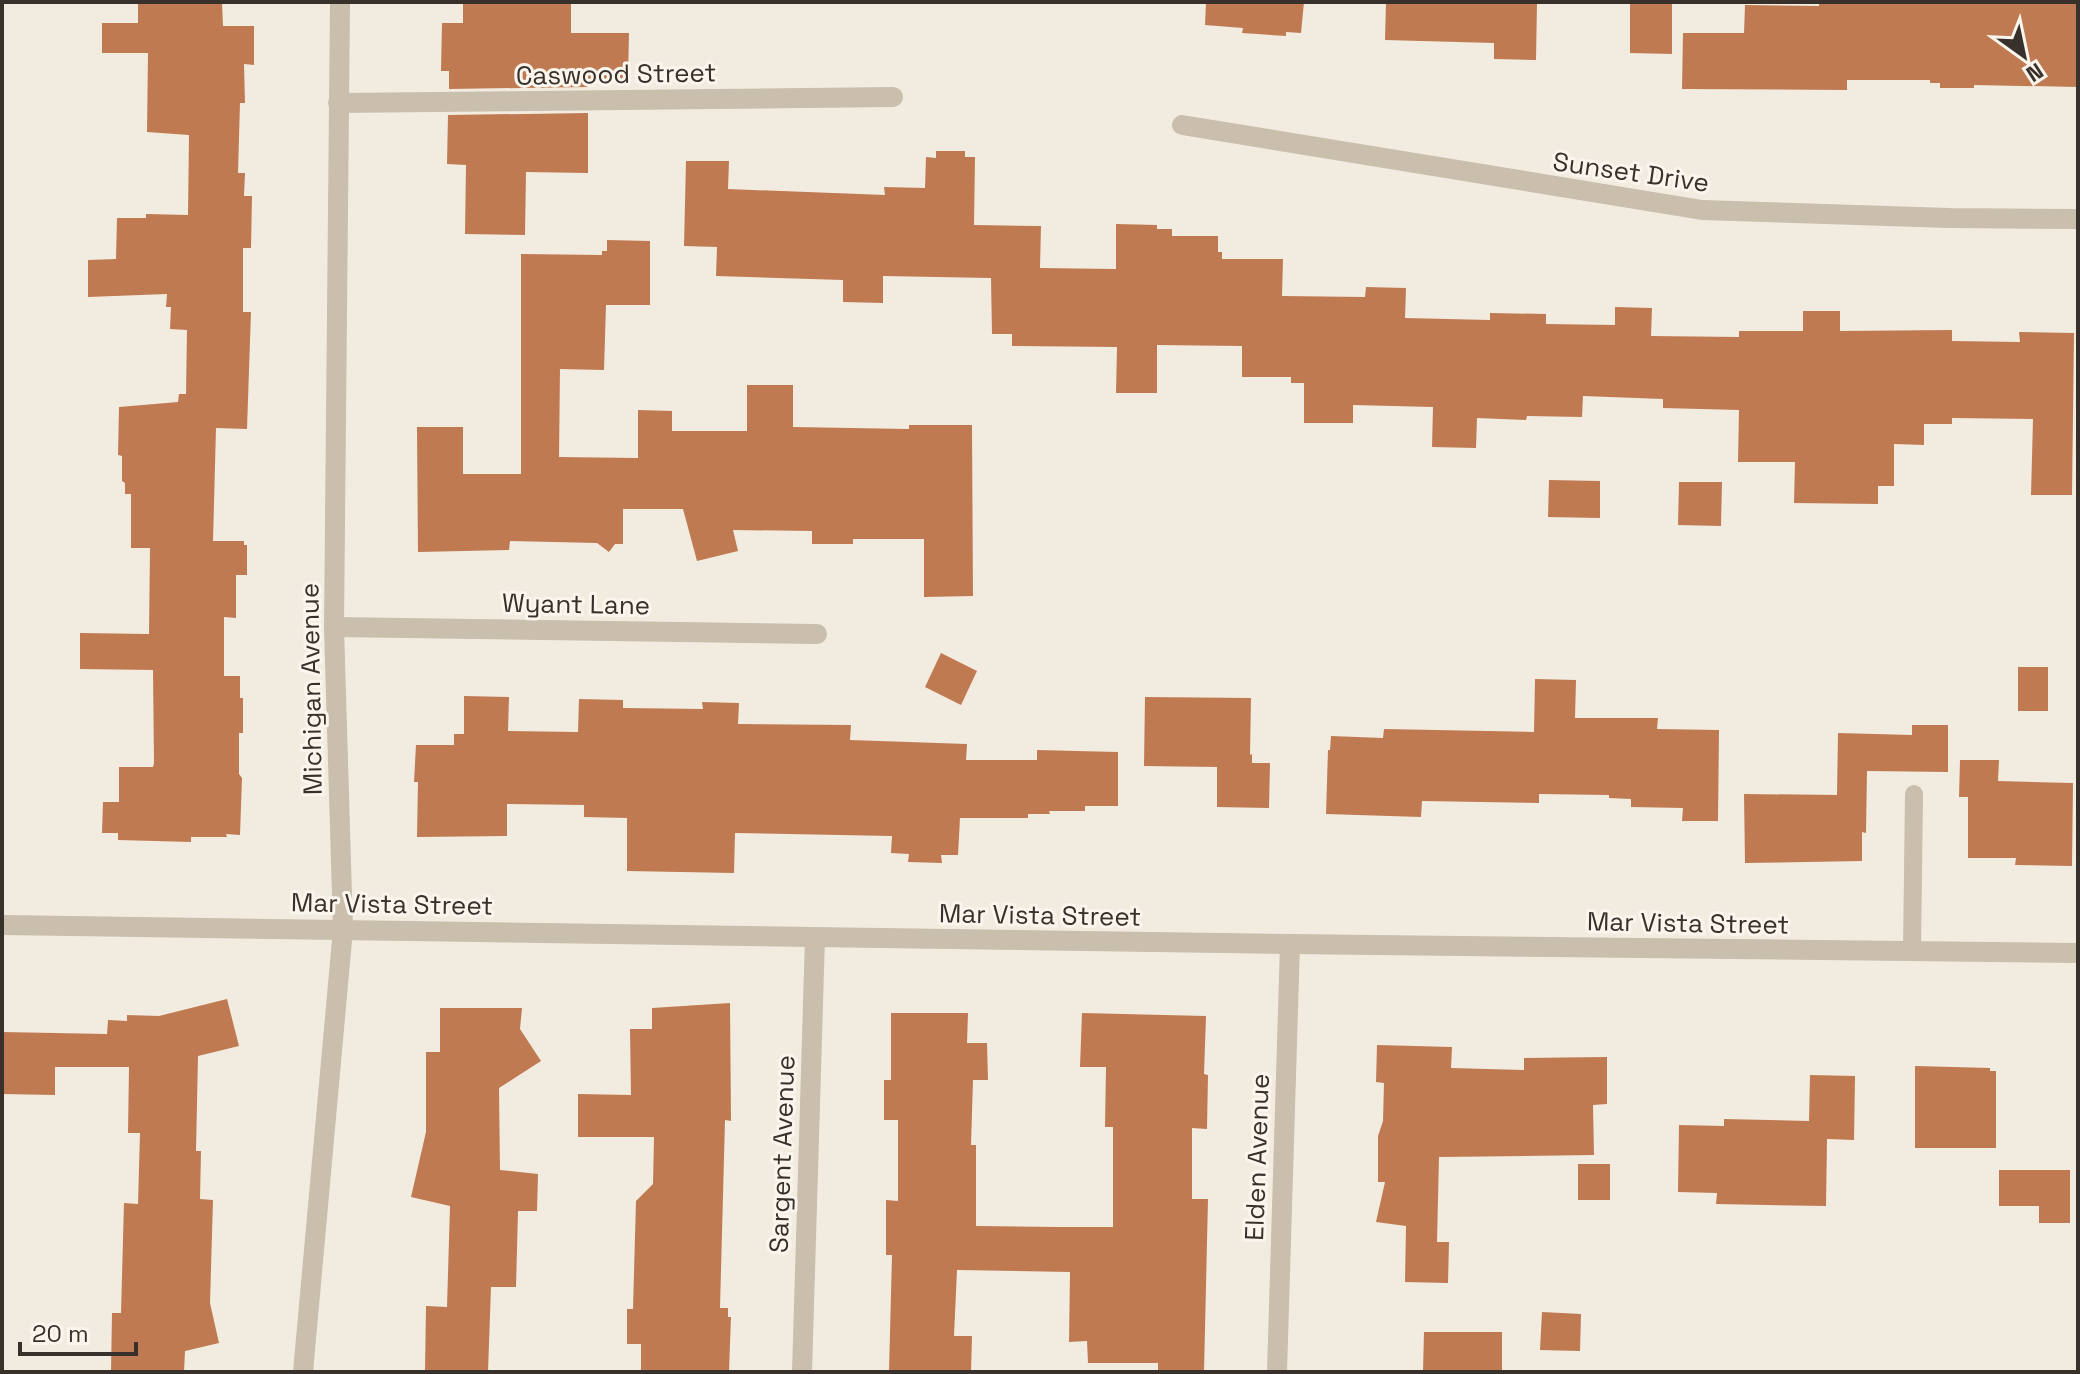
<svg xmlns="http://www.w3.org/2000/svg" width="2080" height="1374" font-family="'Space Grotesk',sans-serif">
	<rect width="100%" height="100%" fill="#f2ece0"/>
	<!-- building -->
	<g fill="#bf7a51">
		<polygon points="138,2 222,2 223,26 254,26 254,65 244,64 245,103 240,103 238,173 245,173 244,196 252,196 251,248 243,248 243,312 251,312 247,429 216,428 213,541 244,541 244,545 247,545 247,575 236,575 236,618 224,617 224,676 240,676 240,698 243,698 243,733 239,733 239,774 242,778 240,835 226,834 227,837 191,837 191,842 118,840 118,833 102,833 103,802 119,802 119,767 153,767 154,763 153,670 80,669 80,633 149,634 150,548 131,548 131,494 125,494 125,483 122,481 122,456 118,455 119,407 178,402 179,394 186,394 187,330 170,329 171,307 166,307 167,294 88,297 88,260 116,259 117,218 146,218 146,214 188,215 189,135 147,132 148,53 102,53 102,23 138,23"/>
		<polygon points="463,2 571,2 571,33 629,33 628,79 588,79 588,87 449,89 449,71 441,71 442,23 463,23"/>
		<polygon points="1206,2 1304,2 1301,33 1286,32 1286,36 1242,33 1243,28 1205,25"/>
		<polygon points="1386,2 1537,2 1536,60 1494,59 1494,43 1385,40"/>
		<polygon points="1630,2 1672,2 1672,54 1630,53"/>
		<polygon points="1819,2 2078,2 2078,87 1974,85 1974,88 1940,88 1940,83 1930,83 1930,80 1847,80 1847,90 1682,89 1683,33 1744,33 1745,5 1819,6"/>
		<polygon points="588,113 588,173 526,172 525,235 465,234 466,165 447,164 448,115"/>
		<polygon points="936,151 965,151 965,157 975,157 974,225 1041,226 1040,268 1116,269 1116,224 1157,225 1157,229 1172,229 1172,236 1218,236 1218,252 1222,252 1222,259 1283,259 1282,296 1365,297 1366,287 1406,288 1405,318 1490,320 1490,313 1546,314 1546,324 1615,325 1615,307 1652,308 1651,336 1739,337 1739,331 1803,331 1803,311 1840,311 1840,331 1952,330 1952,341 2020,342 2019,332 2074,333 2072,495 2031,495 2033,419 1952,418 1952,424 1924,424 1924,445 1894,444 1894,486 1878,486 1878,504 1794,503 1795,462 1738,462 1739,410 1663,408 1663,399 1583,396 1582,417 1527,416 1526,420 1477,418 1476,448 1432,447 1433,407 1353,405 1353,423 1304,423 1304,383 1291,383 1291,377 1242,377 1242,346 1157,345 1157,393 1116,393 1117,347 1012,346 1012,334 992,334 991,278 883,276 883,303 843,302 843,280 716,276 717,247 684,246 686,161 729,161 728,189 885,195 884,187 925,188 926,157 936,158"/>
		<polygon points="607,240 650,241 650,305 606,305 604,370 560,369 559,457 638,458 638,410 672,411 672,431 747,431 747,385 793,385 793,427 909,429 909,425 972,425 973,596 924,597 924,539 853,539 853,544 812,544 812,531 733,530 738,551 697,561 683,509 623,509 623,544 615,544 609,552 597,543 510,541 509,550 418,552 417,427 463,427 463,474 521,474 521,254 602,255 602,251 607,251"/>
		<polygon points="1549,480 1600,481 1600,518 1548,517"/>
		<polygon points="1679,482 1722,482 1721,526 1678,525"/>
		<polygon points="941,653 977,671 961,705 925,687"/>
		<rect x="2018" y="667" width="30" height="44"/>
		<polygon points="1535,679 1576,680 1575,718 1658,718 1657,729 1719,730 1718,821 1682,821 1683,808 1631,807 1631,799 1609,798 1609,795 1539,794 1539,803 1422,801 1421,817 1326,814 1328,750 1330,750 1331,736 1383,738 1384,729 1534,732"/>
		<polygon points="464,696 509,697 508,731 578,732 579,699 623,700 623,708 703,709 702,702 739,703 738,724 851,725 850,740 967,744 966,760 1037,760 1037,750 1118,752 1118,806 1085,806 1085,811 1049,811 1050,814 1028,814 1028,818 960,818 958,855 941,855 942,863 908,862 909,854 891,853 892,836 735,833 734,873 627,871 627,818 584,817 584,805 507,804 507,836 417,837 418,782 414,782 416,745 454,745 454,734 464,734"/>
		<polygon points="1145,697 1251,698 1250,755 1252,754 1252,763 1270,763 1269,808 1217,807 1217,767 1144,766"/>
		<polygon points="1912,725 1948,725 1948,772 1867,771 1866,833 1862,832 1862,861 1745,863 1744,794 1837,795 1838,733 1912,735"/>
		<polygon points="1960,760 1999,760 1998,781 2073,783 2072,866 2015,865 2016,858 1968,858 1968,797 1959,797"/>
		<polygon points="227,999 239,1046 198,1056 196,1151 201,1151 200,1199 213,1200 210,1303 219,1343 185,1351 184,1372 111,1372 112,1313 121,1313 124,1203 138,1204 140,1133 128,1133 129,1067 55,1067 55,1095 2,1094 2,1032 107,1034 108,1020 127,1021 127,1015 159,1016"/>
		<polygon points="730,1003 731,1121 725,1120 720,1308 728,1308 728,1317 731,1317 729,1371 641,1372 641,1344 627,1344 627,1309 633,1309 636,1201 653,1184 654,1137 578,1137 578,1094 631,1095 630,1029 652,1029 652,1008"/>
		<polygon points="440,1008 522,1008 520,1029 541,1061 499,1088 500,1170 538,1174 537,1211 518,1211 516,1287 491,1287 488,1372 425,1372 426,1306 447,1307 450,1206 411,1197 426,1132 426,1052 440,1052"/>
		<polygon points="891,1013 968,1013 967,1043 987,1043 988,1080 973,1080 971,1145 976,1145 976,1226 1059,1227 1113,1227 1113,1127 1105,1127 1106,1067 1080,1067 1082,1013 1206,1016 1204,1074 1208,1075 1207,1129 1192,1128 1192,1199 1208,1199 1204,1372 1158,1372 1158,1363 1088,1363 1087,1341 1069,1342 1070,1272 957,1270 954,1336 972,1336 971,1372 889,1372 892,1255 886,1255 886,1200 898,1201 898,1120 884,1120 884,1080 891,1080"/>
		<polygon points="1377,1045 1452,1047 1451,1068 1524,1070 1524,1058 1607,1057 1607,1104 1593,1105 1594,1155 1439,1157 1437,1242 1449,1242 1448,1283 1405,1282 1406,1226 1376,1222 1385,1182 1378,1182 1378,1136 1383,1121 1384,1083 1376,1082"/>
		<polygon points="1915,1066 1990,1068 1990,1071 1996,1071 1996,1148 1915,1148"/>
		<polygon points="1810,1075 1855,1076 1854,1140 1827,1139 1826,1206 1716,1204 1717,1193 1678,1192 1679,1125 1724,1126 1724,1119 1809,1121"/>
		<rect x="1578" y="1164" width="32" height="36"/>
		<polygon points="1999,1170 2070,1170 2070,1223 2039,1223 2039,1206 1999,1206"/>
		<polygon points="1542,1312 1581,1314 1580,1351 1540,1350"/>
		<polygon points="1424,1332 1502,1332 1502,1372 1423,1372"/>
	</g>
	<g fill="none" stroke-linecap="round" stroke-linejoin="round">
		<!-- service -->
		<polyline stroke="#cabead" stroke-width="18" points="1912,951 1914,794"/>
		<!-- minor -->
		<g stroke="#cabead" stroke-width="20">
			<polyline points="338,103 893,97"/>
			<polyline points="1182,125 1702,210 1950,218 2078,219"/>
			<polyline points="334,627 817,634"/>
			<polyline points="303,1372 343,929 334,627 340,2"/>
			<polyline points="802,1372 815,937"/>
			<polyline points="1277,1372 1290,944"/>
		</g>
		<!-- tertiary -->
		<polyline stroke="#cabead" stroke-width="20" points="2,925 1290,944 2078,953"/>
	</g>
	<g text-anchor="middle" stroke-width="6" stroke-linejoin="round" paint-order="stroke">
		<!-- street labels -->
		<g font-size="26" fill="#38312b" stroke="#faf5ed">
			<text transform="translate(616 74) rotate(-1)" y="9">Caswood Street</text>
			<text transform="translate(1631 172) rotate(8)" y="9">Sunset Drive</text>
			<text transform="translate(576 604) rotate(1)" y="9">Wyant Lane</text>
			<text transform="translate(311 689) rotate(-91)" y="9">Michigan Avenue</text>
			<text transform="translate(392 904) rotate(1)" y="9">Mar Vista Street</text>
			<text transform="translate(1040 915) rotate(1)" y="9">Mar Vista Street</text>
			<text transform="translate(1688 923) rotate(1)" y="9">Mar Vista Street</text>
			<text transform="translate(782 1154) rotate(-88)" y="9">Sargent Avenue</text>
			<text transform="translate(1257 1157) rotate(-88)" y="9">Elden Avenue</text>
		</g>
	</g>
	<!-- border -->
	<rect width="2080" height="1374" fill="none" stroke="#38312b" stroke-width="8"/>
	<!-- north arrow -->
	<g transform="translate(2024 56) rotate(147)" stroke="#faf5ed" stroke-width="6" paint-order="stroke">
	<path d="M0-6L14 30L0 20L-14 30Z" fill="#38312b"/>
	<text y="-12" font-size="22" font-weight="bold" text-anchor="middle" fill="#38312b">N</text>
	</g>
	<!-- scale -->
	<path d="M20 1342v12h116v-12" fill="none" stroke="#38312b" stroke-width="4"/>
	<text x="32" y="1342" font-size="24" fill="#38312b" stroke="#faf5ed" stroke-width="6" paint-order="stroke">20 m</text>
</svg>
